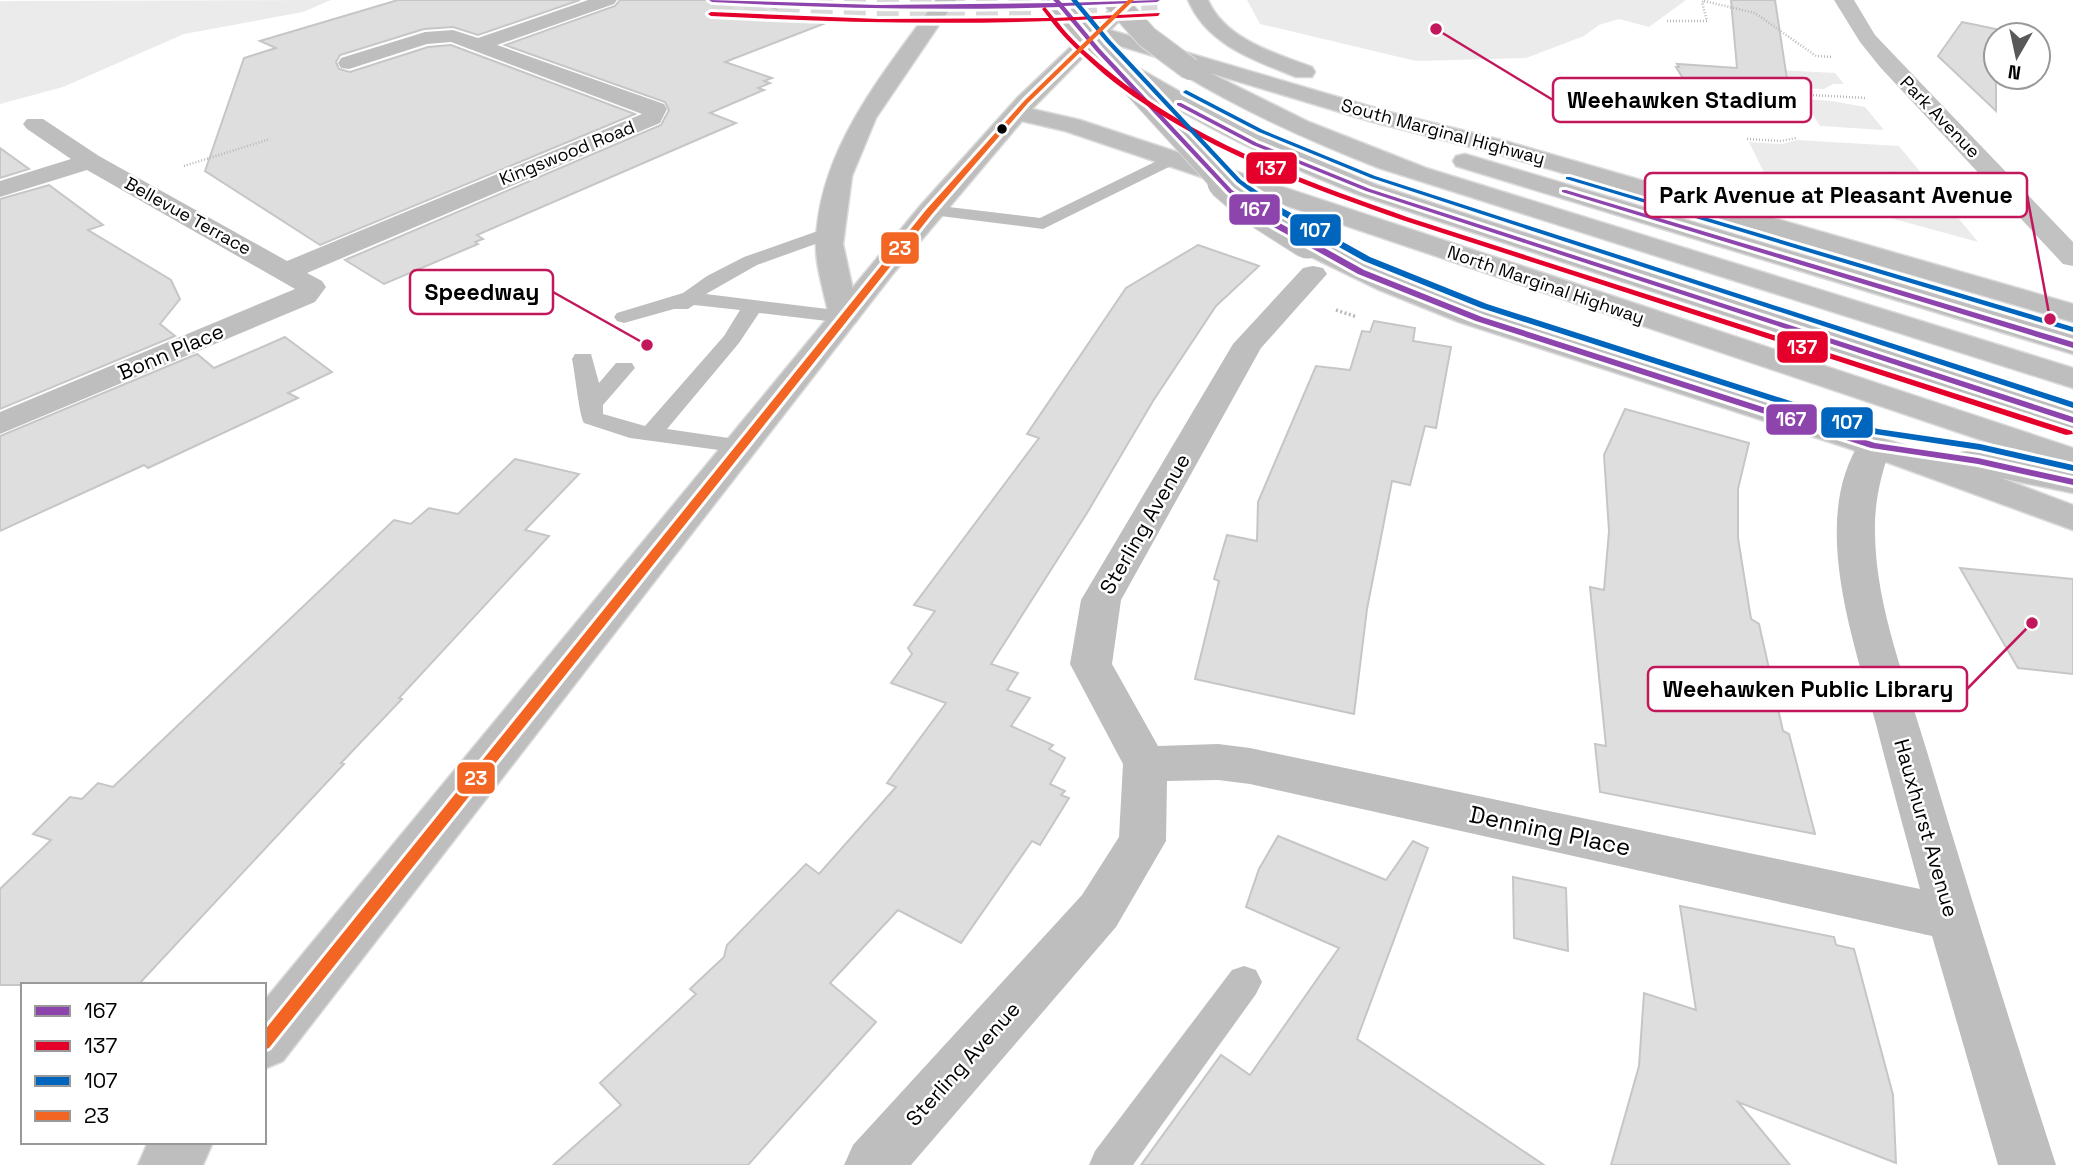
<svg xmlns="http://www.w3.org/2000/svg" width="2073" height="1165" font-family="'Space Grotesk',sans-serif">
	<rect width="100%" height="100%" fill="#fff"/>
	<!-- green -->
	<g fill="#ebebeb">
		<polygon points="331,0 303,12 184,34 63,87 0,104 0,1"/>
		<polygon points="1247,0 1686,0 1649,27 1619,19 1599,25 1584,36 1526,58 1416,61 1260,24"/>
		<polygon points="1776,70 1835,73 1844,84 1833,84 1824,89 1795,88 1789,86"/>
		<polygon points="1803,99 1832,101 1865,107 1884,130 1820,126"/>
		<polygon points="1797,140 1899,146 1978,242 1770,185 1749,142 1782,144"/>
	</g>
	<!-- building -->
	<g fill="#dedede" stroke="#c6c6c6" stroke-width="2">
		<polygon points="398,0 580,0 478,35 453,27 424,29 340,55 336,62 339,69 350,72 428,47 451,45 635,114 320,245 205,171 244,58 276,48 260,41"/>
		<polygon points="620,0 748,0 823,24 725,62 772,78 764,81 770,83 758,88 764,90 710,113 736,123 477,235 483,239 475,242 478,244 384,284 345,260 661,125 669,110 665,102 505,45 615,6"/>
		<polygon points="1731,0 1775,0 1793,119 1704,113 1676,67 1679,67 1677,64 1737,68"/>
		<polygon points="1962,22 1996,29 1996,111 1938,56"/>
		<polygon points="0,148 29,169 0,178"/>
		<polygon points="49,185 103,225 88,230 171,280 180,299 160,324 175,336 0,409 0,199"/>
		<polygon points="1198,245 1259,266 1216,306 1153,401 1087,513 991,664 1018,673 1007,690 1030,698 1011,726 1053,745 1049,749 1065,758 1050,784 1065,791 1061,795 1069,798 1040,845 1032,841 961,943 898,910 830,983 876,1022 748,1165 553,1165 621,1105 600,1083 696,994 690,989 724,957 727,945 806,864 819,874 896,787 887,783 946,703 891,683 912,654 908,648 935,611 914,605 1039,438 1027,434 1126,288"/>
		<polygon points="1374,321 1415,328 1413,341 1451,347 1436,428 1425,426 1410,485 1392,481 1367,609 1354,714 1195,679 1219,581 1214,579 1227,535 1257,541 1258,502 1316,366 1350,370 1362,331 1370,332"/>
		<polygon points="285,337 332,372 288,393 298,398 148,468 144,465 0,531 0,436 197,354 214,368"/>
		<polygon points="1625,409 1749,443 1738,489 1738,538 1751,619 1759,624 1783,731 1789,734 1815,834 1600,792 1595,744 1606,746 1590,587 1604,590 1609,531 1604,455"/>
		<polygon points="515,459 579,474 525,530 549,536 399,698 402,699 341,763 344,764 138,985 0,985 0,889 51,840 33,834 70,797 82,799 98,783 113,787 394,520 411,524 429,508 458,514"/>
		<polygon points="1960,568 2073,579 2073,674 2018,668"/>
		<polygon points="1278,836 1386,880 1413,841 1428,848 1357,1039 1544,1165 1141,1165 1221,1055 1250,1075 1339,948 1246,907 1259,869"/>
		<polygon points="1513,877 1566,888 1568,951 1514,938"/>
		<polygon points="1680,906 1834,937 1836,945 1854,949 1893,1095 1896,1163 1738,1102 1790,1165 1611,1165 1639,1066 1644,993 1696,1010"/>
	</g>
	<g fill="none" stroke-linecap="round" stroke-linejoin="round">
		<!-- highway-tunnel -->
		<path stroke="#d9d9d9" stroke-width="22" stroke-dasharray="22 11" stroke-linecap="butt" d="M712,0C861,9 1008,10 1157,0"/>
		<!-- primary casing -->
		<g stroke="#dbdbdb" stroke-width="3">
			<g id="primary">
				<polygon points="1120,0 1141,0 1110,30 1389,112 1505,141 2073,304 2073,322 1487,151 1373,122 1100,40 1032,109 1080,120 2073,448 2073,471 1065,131 1022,121 892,275 283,1061 264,1069 264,1001 920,206 1018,97"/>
				<path d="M1188,0H1208C1225,39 1274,53 1312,67L1315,72L1312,77H1296C1254,60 1207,45 1188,0Z"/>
				<polygon points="148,1142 213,1142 203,1165 138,1165"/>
			</g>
		</g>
		<!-- highway casing -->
		<g stroke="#dbdbdb" stroke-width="3">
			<g id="highway">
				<path d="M936,0H956L876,118L852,176L843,244L859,317L855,323L844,326L833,323L829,317C825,294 815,266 816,243C819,147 884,74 936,0Z"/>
				<path d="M1105,49L1240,126L1377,185L2073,409V430L1359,195C1267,159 1180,116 1098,59L1094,55L1098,51Z"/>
				<path d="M1190,63L1309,122L1426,168L2073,368V388L1379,168C1310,141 1245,112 1182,74L1179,69L1182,64Z"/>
				<polygon points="1465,154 2073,335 2073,354 1456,166 1453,161 1456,156"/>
				<polygon points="1307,236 1397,277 1480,309 1956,462 1961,453 1973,450 2073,471 2073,493 2001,478 2073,505 2073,530 1845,447 1459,322 1377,289 1297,250 1293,244 1297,238"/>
			</g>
		</g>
		<!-- path-far1 -->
		<g stroke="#b9b9b9" stroke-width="2.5" stroke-dasharray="1 2" stroke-linecap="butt">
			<polyline points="1704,1 1755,13 1816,56 1832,57"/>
			<polyline points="1667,21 1707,21 1702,2 1704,1"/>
			<polyline points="1810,95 1866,98"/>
			<polyline points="1747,139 1781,141 1796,138"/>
			<polyline points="184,166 270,139"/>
			<polyline points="1891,173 1934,176"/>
		</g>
		<!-- path -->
		<polyline stroke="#b9b9b9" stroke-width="3.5" stroke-dasharray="2 2.5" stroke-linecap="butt" points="1336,310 1357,317"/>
		<!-- lane -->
		<g fill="#bebebe" fill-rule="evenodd">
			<polygon points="1171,154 1179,159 1177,163 1043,229 932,215 923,210 932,205 1040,218"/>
			<path d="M829,227L835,229L838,233L835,237L757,265L706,294L844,311L851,313L854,317L851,321L844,323L759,313L739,343L667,429L749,441L753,446L749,451L741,453L630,438L584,423C579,415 575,372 572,359L575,354H591L599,383L616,363H632L635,368L603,405V414L645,426L724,336L740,310L694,305L688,309H674L624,323L617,321L614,317L617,313L683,293L707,276L744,257Z"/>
			<polygon points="1244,966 1256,970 1262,982 1256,994 1133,1165 1089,1165 1095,1151 1232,970"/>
		</g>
		<!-- street -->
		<g fill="#bebebe" fill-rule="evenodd">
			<polygon points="588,0 617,0 614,4 497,45 664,104 667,109 660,123 307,273 322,281 326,287 315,302 0,434 0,412 295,289 87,170 0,197 0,181 71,159 27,129 23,124 27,119 43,119 99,156 287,261 642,114 451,42 427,44 349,69 341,68 338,63 341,58 425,32 453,30 478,38"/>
			<path d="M1313,266L1323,268L1327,274L1261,348L1121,600L1112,664L1158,746L1218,744L1250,748L1920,889C1905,834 1890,779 1876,724C1854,641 1808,518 1862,439L1874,436L1886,439L1891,446C1881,475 1874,502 1875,534C1876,609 1907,683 1928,755C1969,892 2012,1029 2056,1165H1998L1932,936L1250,784L1218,780L1167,781L1166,841L1116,927L911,1165H844L853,1145L1082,895L1119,837L1123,764L1070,664L1081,600L1233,344L1303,268Z"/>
		</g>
		<!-- secondary -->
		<polygon fill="#c2c2c2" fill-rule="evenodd" points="1834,0 1854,0 1875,35 1896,57 2073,242 2073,266 2063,264 1880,67 1860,42"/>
		<!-- primary -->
		<use href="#primary" fill="#bebebe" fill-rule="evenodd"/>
		<!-- highway -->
		<use href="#highway" fill="#bebebe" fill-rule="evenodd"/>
		<!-- highway-bridge-far1 casing -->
		<g stroke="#dbdbdb" stroke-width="24" stroke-linecap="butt">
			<g id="highway-bridge-far1">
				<polyline points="1114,0 1147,37 1190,69"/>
				<polyline points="1058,3 1224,185"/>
			</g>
		</g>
		<!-- highway-bridge casing -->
		<g stroke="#dbdbdb" stroke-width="31" stroke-linecap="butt">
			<polyline id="highway-bridge" points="1222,183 1252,209 1307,244"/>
		</g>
		<!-- highway-bridge-far1 -->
		<use href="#highway-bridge-far1" stroke="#bebebe" stroke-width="22"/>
		<!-- highway-bridge -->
		<use href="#highway-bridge" stroke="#bebebe" stroke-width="29"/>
		<!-- bus-1 casing -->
		<g stroke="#fff" stroke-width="6">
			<g id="bus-1">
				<path d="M709,0L879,5L1056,3L1053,0H1059L1062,3L1160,0L1157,2L1064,6L1100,49L1232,190L1276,221L1364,270L1482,317L1875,443L1978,458L2073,479V485L1978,464L1871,448L1476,321L1358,274L1270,225L1228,192L1096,51L1059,7C943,11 827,8 712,2Z"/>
				<polygon points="1177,103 1181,103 1257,143 1370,189 2073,417 2073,423 1366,191 1253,145 1177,105"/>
				<polygon points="1562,190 1566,190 2073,342 2073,348 1562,192"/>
			</g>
		</g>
		<!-- bus-2 casing -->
		<g stroke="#fff" stroke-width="6">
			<path id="bus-2" d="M1045,7L1054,18L1160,13L1158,16L1057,21C1071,40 1088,54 1106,69C1193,141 1302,180 1407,217L2072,431L2073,434L2066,435L1402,220C1298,183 1190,145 1104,74C1085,57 1067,42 1051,21C938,25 824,22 711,16L708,14L711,12L879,19L1049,18L1042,9Z"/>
		</g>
		<!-- bus-3 casing -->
		<g stroke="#fff" stroke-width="6">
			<g id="bus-3">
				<polygon points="1071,0 1077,0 1110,40 1241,180 1284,209 1370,257 1487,304 1878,429 1980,444 2073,465 2073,471 1980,450 1874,434 1481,308 1364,261 1278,213 1237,182 1106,42"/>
				<polygon points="1186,90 1263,130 1375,176 2073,402 2073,408 1371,178 1259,132 1184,93 1183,92"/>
				<polygon points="1566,177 1570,177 2073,327 2073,332 1566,179"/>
			</g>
		</g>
		<!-- bus-4 casing -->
		<g stroke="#fff" stroke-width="6">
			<polygon id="bus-4" points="1128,0 1134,0 1028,103 932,214 269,1048 264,1050 264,1031 926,210 1024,101"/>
		</g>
		<!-- bus-1 -->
		<use href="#bus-1" fill="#8e44ad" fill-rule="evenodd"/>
		<!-- bus-2 -->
		<use href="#bus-2" fill="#e4002b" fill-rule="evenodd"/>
		<!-- bus-3 -->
		<use href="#bus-3" fill="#0065bd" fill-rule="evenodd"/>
		<!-- bus-4 -->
		<use href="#bus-4" fill="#f26522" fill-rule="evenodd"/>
	</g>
	<!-- markers -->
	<circle fill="#000" stroke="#fff" stroke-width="2.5" cx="1002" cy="129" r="6"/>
	<g text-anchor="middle" stroke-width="5" stroke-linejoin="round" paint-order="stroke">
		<!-- far-street labels -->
		<g font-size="18" fill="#000" stroke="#fff">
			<text transform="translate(1940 117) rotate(46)" y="6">Park Avenue</text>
			<text transform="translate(1443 132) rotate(15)" y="6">South Marginal Highway</text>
			<text transform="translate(567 153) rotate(-22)" y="6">Kingswood Road</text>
			<text transform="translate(188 216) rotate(29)" y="6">Bellevue Terrace</text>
			<text transform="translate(1546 285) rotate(19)" y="6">North Marginal Highway</text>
		</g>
		<!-- street labels -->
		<g font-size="21" fill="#000" stroke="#fff">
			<text transform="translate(171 352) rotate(-23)" y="7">Bonn Place</text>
			<text transform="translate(1145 524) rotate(-60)" y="7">Sterling Avenue</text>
			<text transform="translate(1926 828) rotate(74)" y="7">Hauxhurst Avenue</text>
			<text transform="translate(963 1064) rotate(-48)" y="7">Sterling Avenue</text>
		</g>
		<!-- near-street labels -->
		<g font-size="24" fill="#000" stroke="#fff">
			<text transform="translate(1550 831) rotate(12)" y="8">Denning Place</text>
		</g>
	</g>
	<!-- callouts -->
	<path fill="none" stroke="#c2185b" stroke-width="2.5" d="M1436 29L1553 100M2050 319L2027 195M647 345L553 292M2032 623L1967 689"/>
	<g fill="#c2185b" stroke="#fff" stroke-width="2.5">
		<circle cx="1436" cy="29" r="7"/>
		<circle cx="2050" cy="319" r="7"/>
		<circle cx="647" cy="345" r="7"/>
		<circle cx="2032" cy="623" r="7"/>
	</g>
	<g fill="#fff" stroke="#c2185b" stroke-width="2.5">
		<rect x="1553" y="78" width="258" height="44" rx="7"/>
		<rect x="1645" y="173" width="382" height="44" rx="7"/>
		<rect x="410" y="270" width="143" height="44" rx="7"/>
		<rect x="1648" y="667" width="319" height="44" rx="7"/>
	</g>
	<g font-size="23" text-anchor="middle" font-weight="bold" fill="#000">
		<text x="1682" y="108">Weehawken Stadium</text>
		<text x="1836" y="203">Park Avenue at Pleasant Avenue</text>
		<text x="482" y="300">Speedway</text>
		<text x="1808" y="697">Weehawken Public Library</text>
	</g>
	<g stroke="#fff" stroke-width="2.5">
		<rect x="1245" y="151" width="53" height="34" rx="7" fill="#e4002b"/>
		<rect x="1228" y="193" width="53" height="33" rx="7" fill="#8e44ad"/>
		<rect x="1289" y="213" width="53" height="34" rx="7" fill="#0065bd"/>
		<rect x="880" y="231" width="40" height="34" rx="7" fill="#f26522"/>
		<rect x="1776" y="330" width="53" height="34" rx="7" fill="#e4002b"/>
		<rect x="1765" y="403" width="53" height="33" rx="7" fill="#8e44ad"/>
		<rect x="1820" y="406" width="54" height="33" rx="7" fill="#0065bd"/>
		<rect x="456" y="761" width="40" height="34" rx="7" fill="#f26522"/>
	</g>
	<g font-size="19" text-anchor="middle" font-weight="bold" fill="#fff">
		<text x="1271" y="175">137</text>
		<text x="1255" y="216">167</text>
		<text x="1315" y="237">107</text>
		<text x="900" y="255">23</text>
		<text x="1802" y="354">137</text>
		<text x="1791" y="426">167</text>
		<text x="1847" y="429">107</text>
		<text x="476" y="785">23</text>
	</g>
	<!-- legend -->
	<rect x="21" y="983" width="245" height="161" fill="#ffffff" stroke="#999999" stroke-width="2"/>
	<rect x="35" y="1006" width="35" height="10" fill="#8e44ad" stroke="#999999" stroke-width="2"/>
	<text x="84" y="1018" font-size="21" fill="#000000">167</text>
	<rect x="35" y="1041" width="35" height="10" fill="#e4002b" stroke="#999999" stroke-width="2"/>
	<text x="84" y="1053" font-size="21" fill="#000000">137</text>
	<rect x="35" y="1076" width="35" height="10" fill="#0065bd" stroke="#999999" stroke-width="2"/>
	<text x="84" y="1088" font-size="21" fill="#000000">107</text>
	<rect x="35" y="1111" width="35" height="10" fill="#f26522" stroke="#999999" stroke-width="2"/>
	<text x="84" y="1123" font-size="21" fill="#000000">23</text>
	<!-- north arrow -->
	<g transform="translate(2017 56) rotate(189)"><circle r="33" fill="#ffffff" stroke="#999999" stroke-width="2"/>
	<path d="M0-5L12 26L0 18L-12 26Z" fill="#595959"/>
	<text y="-10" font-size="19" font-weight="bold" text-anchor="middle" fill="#000000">N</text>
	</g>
</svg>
